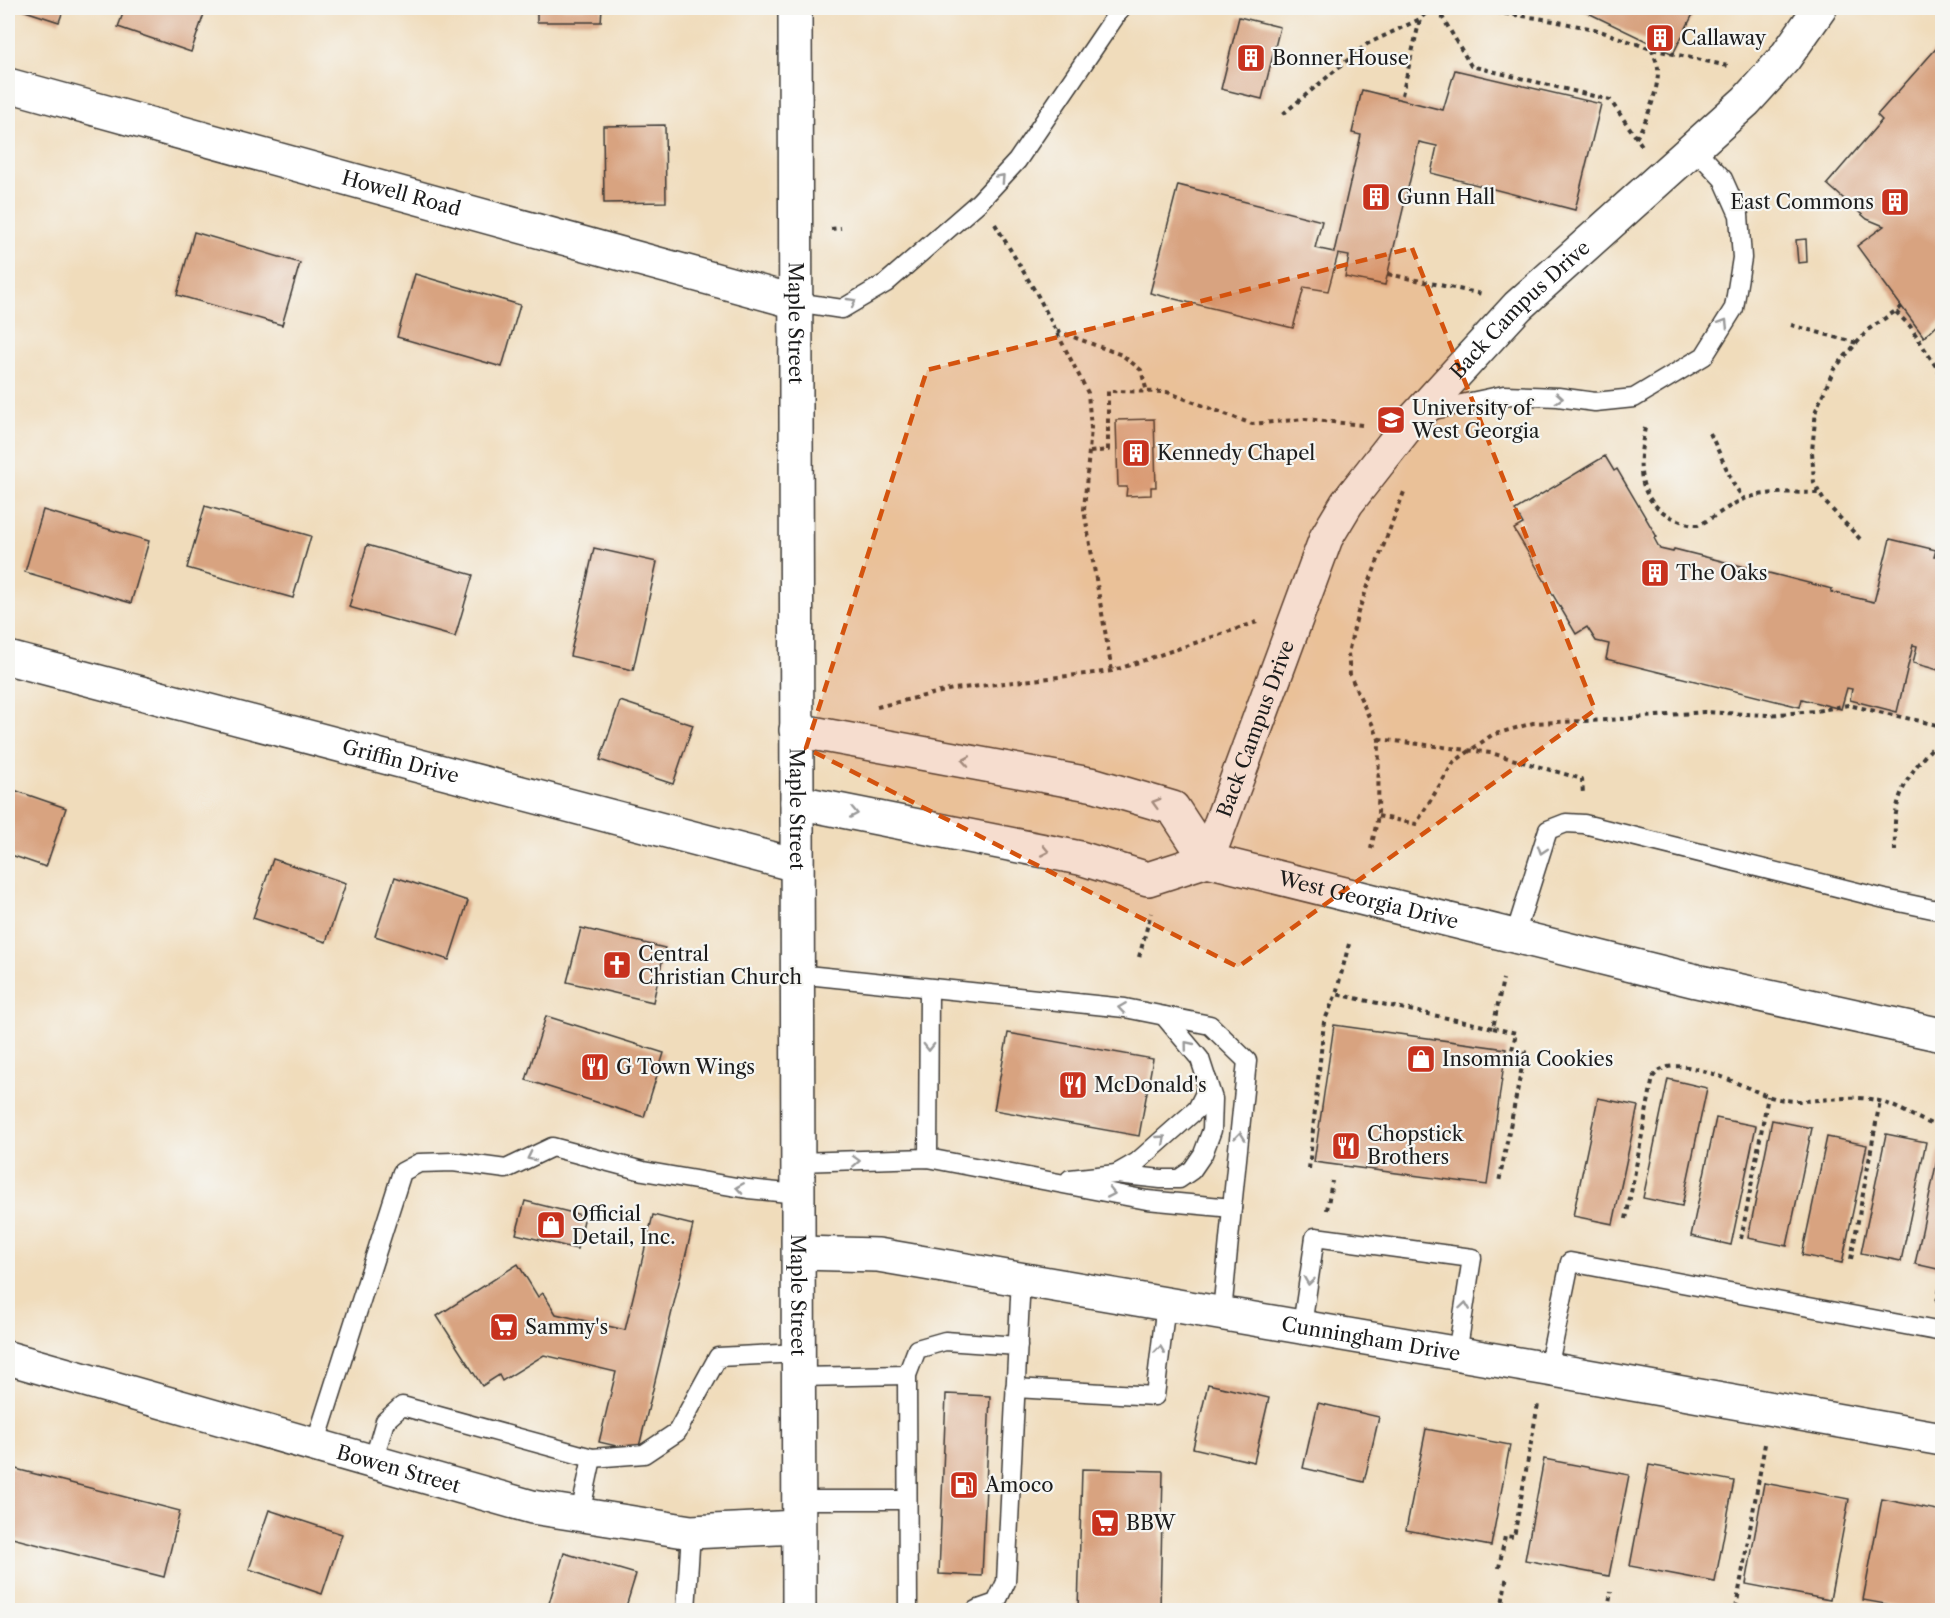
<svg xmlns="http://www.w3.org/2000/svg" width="1950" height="1618" font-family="'Libre Caslon Text',serif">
	<rect width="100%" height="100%" fill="#f6f6f2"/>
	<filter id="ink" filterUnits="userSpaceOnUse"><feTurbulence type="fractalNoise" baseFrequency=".0167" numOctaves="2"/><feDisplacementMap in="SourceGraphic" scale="12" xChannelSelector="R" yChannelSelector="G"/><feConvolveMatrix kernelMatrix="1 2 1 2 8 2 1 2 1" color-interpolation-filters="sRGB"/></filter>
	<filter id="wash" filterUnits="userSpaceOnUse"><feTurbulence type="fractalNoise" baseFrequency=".008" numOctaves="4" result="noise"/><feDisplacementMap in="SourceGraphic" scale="24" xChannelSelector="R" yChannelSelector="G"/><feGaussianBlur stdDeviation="1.35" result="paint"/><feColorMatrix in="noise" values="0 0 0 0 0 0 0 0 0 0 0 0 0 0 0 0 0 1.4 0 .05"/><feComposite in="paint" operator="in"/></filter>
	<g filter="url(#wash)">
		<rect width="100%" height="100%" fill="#f0dcbb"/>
		<g id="blocks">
			<!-- building -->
			<g fill="#d8a380">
				<polygon points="16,8 64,8 59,22"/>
				<polygon points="125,8 206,8 191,52 118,27"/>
				<polygon points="537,8 602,8 601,22 537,22"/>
				<polygon points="1578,8 1696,8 1673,54"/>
				<polygon points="1239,17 1280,27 1262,99 1221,89"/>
				<polygon points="1942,42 1942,320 1924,337 1857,246 1884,226 1867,219 1827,184 1882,120 1877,115"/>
				<polygon points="1455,70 1601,104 1575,210 1431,173 1437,146 1419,142 1385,285 1345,277 1349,256 1338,254 1328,291 1304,287 1293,328 1150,293 1178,185 1322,221 1315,248 1334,252 1361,135 1352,133 1362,90 1443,110"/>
				<polygon points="665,125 666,202 604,203 603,126"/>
				<polygon points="194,232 300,263 282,325 177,295"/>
				<polygon points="1806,239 1807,262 1798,263 1796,240"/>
				<polygon points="415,274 520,305 502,367 397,337"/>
				<polygon points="1154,419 1156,487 1151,487 1151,495 1126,496 1127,487 1118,487 1116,420"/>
				<polygon points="1605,456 1614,471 1617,469 1657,537 1654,538 1660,549 1673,552 1674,549 1832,589 1831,592 1874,602 1890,539 1936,550 1934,557 1937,557 1938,551 1942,552 1942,671 1913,663 1917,646 1913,645 1897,712 1850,700 1852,689 1847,688 1841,709 1802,699 1800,707 1606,659 1609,644 1596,641 1587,627 1576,634 1514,529 1523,524 1515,510"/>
				<polygon points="205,506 311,536 293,598 187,568"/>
				<polygon points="43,510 149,541 131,603 25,572"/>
				<polygon points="367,545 473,575 455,637 349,607"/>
				<polygon points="594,548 657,562 633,670 570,656"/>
				<polygon points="620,701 693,725 673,784 600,760"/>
				<polygon points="8,788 66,808 46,867 8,854"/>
				<polygon points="273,859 346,883 326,942 253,918"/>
				<polygon points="395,877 468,901 449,960 375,936"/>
				<polygon points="581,928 665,948 653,1002 567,982"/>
				<polygon points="546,1016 664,1053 644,1117 526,1080"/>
				<polygon points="1334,1025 1506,1049 1487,1185 1314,1162"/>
				<polygon points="1008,1033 1153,1059 1139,1136 994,1110"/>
				<polygon points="1668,1079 1707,1088 1682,1206 1643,1198"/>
				<polygon points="1598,1098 1638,1106 1613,1224 1573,1216"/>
				<polygon points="1716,1118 1756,1126 1731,1245 1691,1236"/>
				<polygon points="1772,1120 1812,1128 1787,1246 1748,1238"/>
				<polygon points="1886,1134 1926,1142 1901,1261 1861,1253"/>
				<polygon points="1827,1137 1867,1145 1842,1263 1802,1255"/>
				<polygon points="1940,1146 1942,1146 1942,1270 1915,1264"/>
				<polygon points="525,1201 585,1216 577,1249 516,1234"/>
				<polygon points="653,1215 693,1225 638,1451 599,1442 616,1372 544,1355 502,1381 499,1375 482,1386 437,1316 518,1264 538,1297 543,1293 556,1314 625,1330"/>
				<polygon points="1208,1384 1269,1398 1254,1462 1193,1448"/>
				<polygon points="946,1394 990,1396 982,1576 939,1574"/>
				<polygon points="1318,1403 1379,1417 1364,1482 1303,1468"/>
				<polygon points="1426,1429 1510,1445 1491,1546 1406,1530"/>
				<polygon points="1544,1459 1629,1475 1609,1576 1525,1560"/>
				<polygon points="1649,1465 1734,1481 1715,1582 1630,1566"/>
				<polygon points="8,1467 180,1511 164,1577 8,1537"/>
				<polygon points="1082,1469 1163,1471 1160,1610 1078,1610"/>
				<polygon points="1764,1483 1849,1499 1830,1600 1746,1584"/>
				<polygon points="1882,1499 1942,1511 1942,1610 1918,1610 1863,1600"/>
				<polygon points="269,1510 342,1534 322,1594 249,1569"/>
				<polygon points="564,1553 636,1574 625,1610 547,1610"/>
			</g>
		</g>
	</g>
	<g filter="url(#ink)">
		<use href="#blocks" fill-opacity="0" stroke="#3c3934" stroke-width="1.5"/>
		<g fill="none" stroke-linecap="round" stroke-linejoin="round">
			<!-- lane casing -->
			<g stroke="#3c3934" stroke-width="21">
				<g id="lane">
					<polyline points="796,302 842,309 886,283 979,202 1017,161 1121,8"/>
					<polyline points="1424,412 1504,395 1558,397 1595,402 1634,398 1704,356 1734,308 1742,258 1739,215 1723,179 1695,149"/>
					<polyline points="1515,935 1548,830 1566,823 1584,824 1885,899 1942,911"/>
					<polyline points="797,974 1125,1008 1210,1025 1247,1061 1232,1208 1147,1200 928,1158 797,1162"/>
					<polyline points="928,1158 929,989"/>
					<polyline points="1116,1174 1137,1162 1197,1109 1204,1095 1207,1079"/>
					<polyline points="1070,1179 1116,1174 1161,1179 1179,1179 1192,1170 1203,1154 1212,1130 1213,1099 1200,1059 1164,1016"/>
					<polyline points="1222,1313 1232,1208"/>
					<polyline points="1302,1326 1315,1237 1472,1258 1457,1354"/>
					<polyline points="1548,1369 1570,1262 1942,1332"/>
					<polyline points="798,1377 907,1375"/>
					<polyline points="1015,1388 1155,1396 1166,1303"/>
					<polyline points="315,1445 402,1172 419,1163 453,1162 506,1169 552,1147 643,1171 748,1189 798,1194"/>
					<polyline points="373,1462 385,1421 402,1406 592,1458 644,1454 677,1432 718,1357 799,1353"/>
					<polyline points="798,1500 907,1500"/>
					<polyline points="580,1514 592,1458"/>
					<polyline points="686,1610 691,1532"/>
					<polyline points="908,1610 907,1375 917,1349 945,1341 1018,1346"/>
					<polyline points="976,1610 996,1603 1006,1582 1021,1278"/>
				</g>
			</g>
			<!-- street casing -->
			<g stroke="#3c3934" stroke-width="36">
				<g id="street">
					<path id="s1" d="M8,85L796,302"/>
					<path id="s2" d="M8,658L796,865"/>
					<path id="s3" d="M1207,860L1326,538L1347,503L1405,429L1518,306L1746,101L1784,59L1820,8"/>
					<path id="s4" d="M799,1253L878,1255L1548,1369L1942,1439"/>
					<path id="s5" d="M8,1358L532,1507L691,1532L798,1527"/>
				</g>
			</g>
			<!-- secondary casing -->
			<g stroke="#3c3934" stroke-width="36">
				<g id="secondary">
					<path id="s6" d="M795,8L799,1610"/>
					<polyline points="796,730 1095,785 1173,808 1207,860"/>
					<path id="s7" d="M797,802L1080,858L1148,879L1207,860L1696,981L1942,1035"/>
				</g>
			</g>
			<!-- path -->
			<g stroke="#3c3934" stroke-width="4" stroke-dasharray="4.5 4.5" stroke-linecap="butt">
				<polyline points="1437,8 1471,66 1610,100 1643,147"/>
				<polyline points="1460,8 1538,18 1594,29 1651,49 1728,66"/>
				<polyline points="1402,95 1420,19"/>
				<polyline points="1283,114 1367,44 1420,19 1431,8"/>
				<path d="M1636,138C1647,121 1659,89 1658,68C1657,62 1654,55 1652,50"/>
				<polyline points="995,224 1038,296 1088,393 1091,428 1084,510 1112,671"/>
				<polyline points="831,229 841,228"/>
				<polyline points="1388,274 1482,294"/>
				<polyline points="1896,312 1910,326 1942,376"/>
				<polyline points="1791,325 1857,343"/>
				<polyline points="1057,331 1122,355 1141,370 1147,392"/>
				<path d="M1645,428C1638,463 1635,498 1671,517C1679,520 1689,526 1698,525C1706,523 1731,504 1742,500C1766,490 1795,493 1820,493"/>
				<polyline points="1710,433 1734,485 1744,499"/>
				<polyline points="1090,452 1108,450 1108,391 1167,392 1252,424 1305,419 1362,425"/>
				<polyline points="1860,539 1824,501 1814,483 1812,451 1816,410 1834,369 1869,329 1903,306"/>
				<polyline points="877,707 953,689 1112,671 1257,622"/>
				<polyline points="1379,739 1491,753 1582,779 1583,795"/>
				<polyline points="1378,816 1416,824 1454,762 1492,735 1533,723 1609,720 1704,712 1767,715 1816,711 1848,705 1942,726"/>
				<polyline points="1371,849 1378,816 1379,739 1350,675 1348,653 1358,612 1404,492"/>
				<path d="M1895,851C1895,839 1894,825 1896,813C1900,784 1920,758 1942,739"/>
				<polyline points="1349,944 1336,994 1493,1028 1503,979"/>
				<polyline points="1139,957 1151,913"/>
				<polyline points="1493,1028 1516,1033 1512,1050 1525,1052 1499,1182"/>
				<polyline points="1309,1169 1324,1022 1336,994"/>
				<polyline points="1327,1210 1332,1181"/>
				<path d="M1626,1219L1653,1077C1672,1047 1744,1088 1768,1096C1804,1109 1843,1091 1879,1101C1901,1107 1920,1122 1942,1127"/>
				<polyline points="1741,1239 1768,1096"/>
				<polyline points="1851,1259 1880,1101"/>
				<polyline points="1937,1302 1942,1279"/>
				<polyline points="1499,1568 1505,1536 1514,1537 1538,1404"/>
				<polyline points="1736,1608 1765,1444"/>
				<polyline points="1501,1610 1507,1575"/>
				<polyline points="1608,1610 1611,1591"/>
			</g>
			<!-- lane -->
			<use href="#lane" stroke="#fff" stroke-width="18"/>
			<!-- street -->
			<use href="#street" stroke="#fff" stroke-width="33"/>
			<!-- secondary -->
			<use href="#secondary" stroke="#fff" stroke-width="33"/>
		</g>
		<!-- one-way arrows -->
		<defs><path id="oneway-chevron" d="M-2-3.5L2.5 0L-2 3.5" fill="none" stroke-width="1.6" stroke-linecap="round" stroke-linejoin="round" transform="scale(1.5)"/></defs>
		<g stroke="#999">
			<use href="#oneway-chevron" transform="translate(1001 178) rotate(-47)"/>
			<use href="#oneway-chevron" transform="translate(852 302) rotate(-30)"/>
			<use href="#oneway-chevron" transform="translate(1724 323) rotate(-58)"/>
			<use href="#oneway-chevron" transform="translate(1559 398) rotate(5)"/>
			<use href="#oneway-chevron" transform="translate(966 761) rotate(-170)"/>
			<use href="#oneway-chevron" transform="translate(1156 803) rotate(-164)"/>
			<use href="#oneway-chevron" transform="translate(854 813) rotate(11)"/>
			<use href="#oneway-chevron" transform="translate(1542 850) rotate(108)"/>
			<use href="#oneway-chevron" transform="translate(1045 851) rotate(11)"/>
			<use href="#oneway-chevron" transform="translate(1122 1008) rotate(-172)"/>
			<use href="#oneway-chevron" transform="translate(1188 1045) rotate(-129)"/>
			<use href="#oneway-chevron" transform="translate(929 1047) rotate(90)"/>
			<use href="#oneway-chevron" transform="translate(1240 1136) rotate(-84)"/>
			<use href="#oneway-chevron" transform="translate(1162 1139) rotate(-41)"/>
			<use href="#oneway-chevron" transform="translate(531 1157) rotate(154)"/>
			<use href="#oneway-chevron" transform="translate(856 1161) rotate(-2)"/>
			<use href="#oneway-chevron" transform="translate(740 1188) rotate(-171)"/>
			<use href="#oneway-chevron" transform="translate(1111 1193) rotate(11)"/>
			<use href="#oneway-chevron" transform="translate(1309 1281) rotate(98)"/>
			<use href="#oneway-chevron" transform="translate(1465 1306) rotate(-82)"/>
			<use href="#oneway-chevron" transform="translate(1160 1350) rotate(-83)"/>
		</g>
	</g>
	<!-- marked area -->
	<path fill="#d4530e" fill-opacity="0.2" stroke="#d4530e" stroke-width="4.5" stroke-dasharray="12 8" stroke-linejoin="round" d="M1412,248L1595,710L1238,967L806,748L927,370Z"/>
	<!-- icons -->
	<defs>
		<g id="building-square" transform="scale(1.5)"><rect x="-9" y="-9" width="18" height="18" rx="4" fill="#c8321e" stroke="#f6f6f2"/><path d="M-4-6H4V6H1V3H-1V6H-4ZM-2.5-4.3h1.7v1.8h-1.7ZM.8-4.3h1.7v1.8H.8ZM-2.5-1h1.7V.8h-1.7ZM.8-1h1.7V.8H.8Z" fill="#fff"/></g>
		<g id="university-square" transform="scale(1.5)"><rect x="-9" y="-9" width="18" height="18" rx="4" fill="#c8321e" stroke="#f6f6f2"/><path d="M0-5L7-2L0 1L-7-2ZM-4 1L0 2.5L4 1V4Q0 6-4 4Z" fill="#fff"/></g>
		<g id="church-square" transform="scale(1.5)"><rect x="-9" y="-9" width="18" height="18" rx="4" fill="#c8321e" stroke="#f6f6f2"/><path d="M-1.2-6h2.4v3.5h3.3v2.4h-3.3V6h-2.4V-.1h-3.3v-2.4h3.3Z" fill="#fff"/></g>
		<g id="shop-square" transform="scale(1.5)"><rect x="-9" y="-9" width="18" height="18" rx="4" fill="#c8321e" stroke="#f6f6f2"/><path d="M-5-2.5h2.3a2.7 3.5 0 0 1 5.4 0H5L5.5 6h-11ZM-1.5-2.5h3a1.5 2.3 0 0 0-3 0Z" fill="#fff"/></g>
		<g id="restaurant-square" transform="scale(1.5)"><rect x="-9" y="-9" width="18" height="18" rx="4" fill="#c8321e" stroke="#f6f6f2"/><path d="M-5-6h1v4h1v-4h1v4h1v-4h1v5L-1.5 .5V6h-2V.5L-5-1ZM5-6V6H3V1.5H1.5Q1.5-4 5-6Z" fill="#fff"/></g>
		<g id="supermarket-square" transform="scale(1.5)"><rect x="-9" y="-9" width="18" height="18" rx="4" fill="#c8321e" stroke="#f6f6f2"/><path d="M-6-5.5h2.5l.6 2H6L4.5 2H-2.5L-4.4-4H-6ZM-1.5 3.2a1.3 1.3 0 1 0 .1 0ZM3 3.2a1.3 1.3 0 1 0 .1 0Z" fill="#fff"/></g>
		<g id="fuel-square" transform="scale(1.5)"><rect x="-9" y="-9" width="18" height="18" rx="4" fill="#c8321e" stroke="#f6f6f2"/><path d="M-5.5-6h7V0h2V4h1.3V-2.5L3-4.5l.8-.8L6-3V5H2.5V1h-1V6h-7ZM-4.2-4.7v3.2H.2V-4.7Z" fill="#fff"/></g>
	</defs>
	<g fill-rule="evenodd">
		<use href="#building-square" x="1660" y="38"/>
		<use href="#building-square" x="1251" y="58"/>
		<use href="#building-square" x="1376" y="197"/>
		<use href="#building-square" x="1895" y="202"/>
		<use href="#university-square" x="1391" y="420"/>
		<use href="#building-square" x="1136" y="453"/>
		<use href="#building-square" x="1655" y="573"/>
		<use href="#church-square" x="617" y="965"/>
		<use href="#shop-square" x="1421" y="1059"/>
		<use href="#restaurant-square" x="595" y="1067"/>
		<use href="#restaurant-square" x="1073" y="1085"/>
		<use href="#restaurant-square" x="1346" y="1146"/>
		<use href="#shop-square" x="551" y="1225"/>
		<use href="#supermarket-square" x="504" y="1327"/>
		<use href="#fuel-square" x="964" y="1485"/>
		<use href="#supermarket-square" x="1105" y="1523"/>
	</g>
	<g text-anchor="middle" stroke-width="4.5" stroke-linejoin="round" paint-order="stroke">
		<!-- poi labels -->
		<g font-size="20" fill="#1c1c1c" stroke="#f6f6f2" text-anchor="start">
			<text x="1681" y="45">Callaway</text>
			<text x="1272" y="65">Bonner House</text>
			<text x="1397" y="204">Gunn Hall</text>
			<text x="1874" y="209" text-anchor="end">East Commons</text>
			<text x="1412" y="415">University of<tspan x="1412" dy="23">West Georgia</tspan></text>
			<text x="1157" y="460">Kennedy Chapel</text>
			<text x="1676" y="580">The Oaks</text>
			<text x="638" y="961">Central<tspan x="638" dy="23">Christian Church</tspan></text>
			<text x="1442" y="1066">Insomnia Cookies</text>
			<text x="616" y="1074">G Town Wings</text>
			<text x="1094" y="1092">McDonald's</text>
			<text x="1367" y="1141">Chopstick<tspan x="1367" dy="23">Brothers</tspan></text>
			<text x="572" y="1221">Official<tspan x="572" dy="23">Detail, Inc.</tspan></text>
			<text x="525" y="1334">Sammy's</text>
			<text x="985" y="1492">Amoco</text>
			<text x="1126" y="1530">BBW</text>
		</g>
		<!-- street labels -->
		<g font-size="20" fill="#1c1c1c" stroke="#f6f6f2">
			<text dy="7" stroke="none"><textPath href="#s1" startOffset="408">Howell Road</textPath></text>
			<text dy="7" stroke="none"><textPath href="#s3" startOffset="644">Back Campus Drive</textPath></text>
			<text dy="7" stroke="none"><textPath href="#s6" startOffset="315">Maple Street</textPath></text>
			<text dy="7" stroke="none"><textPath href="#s3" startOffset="140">Back Campus Drive</textPath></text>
			<text dy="7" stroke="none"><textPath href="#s2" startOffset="406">Griffin Drive</textPath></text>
			<text dy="7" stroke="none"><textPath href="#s6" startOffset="801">Maple Street</textPath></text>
			<text dy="7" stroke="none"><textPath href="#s7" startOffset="588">West Georgia Drive</textPath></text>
			<text dy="7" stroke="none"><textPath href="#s6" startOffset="1287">Maple Street</textPath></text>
			<text dy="7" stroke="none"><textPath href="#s4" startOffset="579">Cunningham Drive</textPath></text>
			<text dy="7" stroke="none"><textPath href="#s5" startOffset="406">Bowen Street</textPath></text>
		</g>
	</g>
	<!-- margin -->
	<rect width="1950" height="1618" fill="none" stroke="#f6f6f2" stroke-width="30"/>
</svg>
